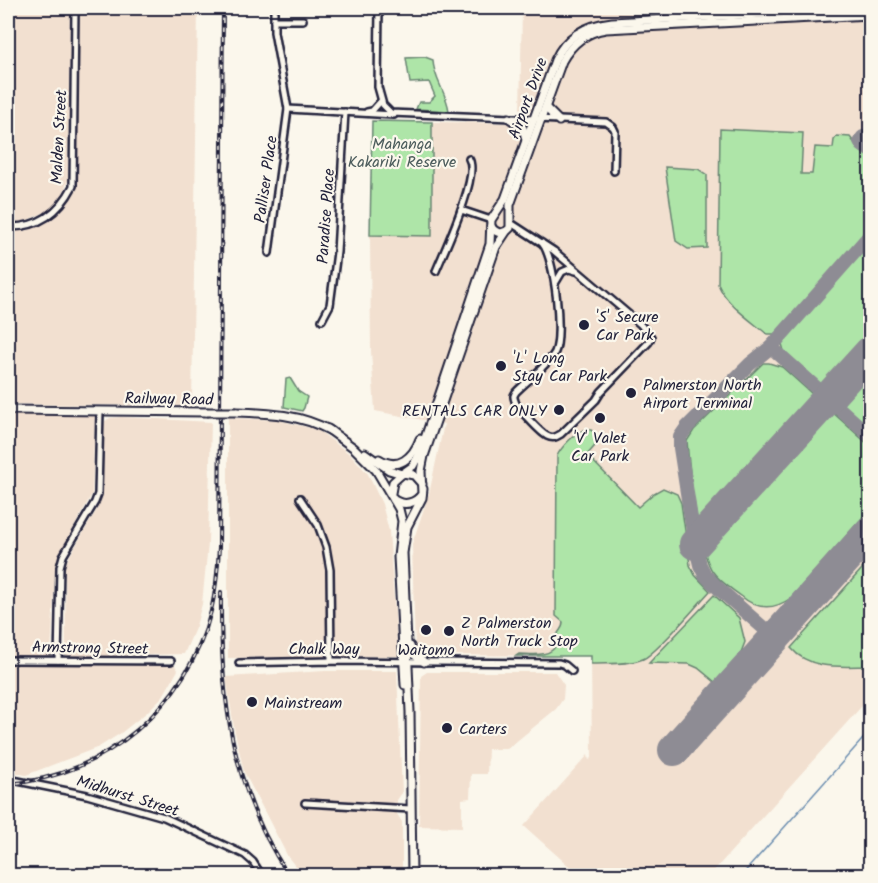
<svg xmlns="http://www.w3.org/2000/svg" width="878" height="883" font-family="Kalam,sans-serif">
	<rect width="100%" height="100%" fill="#fbf7ec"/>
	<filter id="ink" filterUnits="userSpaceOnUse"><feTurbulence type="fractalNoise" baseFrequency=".0167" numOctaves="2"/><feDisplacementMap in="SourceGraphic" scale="12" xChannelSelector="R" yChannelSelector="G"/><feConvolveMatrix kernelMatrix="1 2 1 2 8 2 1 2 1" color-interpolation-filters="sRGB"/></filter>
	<g filter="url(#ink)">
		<!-- built -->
		<g fill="#f2e0d0">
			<polygon points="8,8 70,8 68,180 63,194 50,210 23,222 8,222"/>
			<polygon points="79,8 198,8 192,406 8,404 8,231 28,230 55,216 63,208 77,185"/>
			<polygon points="522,8 870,8 870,697 710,875 579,875 524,826 588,755 589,760 592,758 591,656 423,655 415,650 412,544 429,494 444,424 375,411 371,351 370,235 432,236 432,122 516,123 520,113"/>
			<polygon points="95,414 92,494 58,557 55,569 51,656 8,656 8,415"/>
			<polygon points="121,417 211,422 208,544 202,604 196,626 184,654 66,657 65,564 96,511 101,497 103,427 105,421 110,418"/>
			<polygon points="228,418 278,420 318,430 351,455 368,474 382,504 389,531 398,656 228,658"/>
			<polygon points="8,663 174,664 178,670 163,696 146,713 121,733 99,747 26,775 8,771"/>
			<polygon points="325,671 397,671 402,793 397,800 397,814 402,822 402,875 302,875 288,857 244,772 234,728 226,677"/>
			<polygon points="427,672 555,672 564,685 563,699 556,709 507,749 488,749 487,774 471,774 470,798 462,799 462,827 419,826 421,676"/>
		</g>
		<!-- green -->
		<g fill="#aee5a8" stroke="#688472" stroke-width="1.5">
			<path d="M425,57L433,60C433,78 447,93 449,111L416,109L419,102H429L435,96L429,82L410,83L406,58Z"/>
			<polygon points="372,121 432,122 432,236 370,235"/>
			<path d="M720,129L803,133L801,174H812L815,147L833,148L834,140L837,136L850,137L861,152L870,156V230L779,332L778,331L774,334H767C750,320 726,304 718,284Z"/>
			<polygon points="665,167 698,169 707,175 707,248 688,249 676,241"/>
			<polygon points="870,241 870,429 784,351 782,344 785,337"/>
			<path d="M763,363H769L782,367L870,446V509L791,598C774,610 757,610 741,596C732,589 720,582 713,572C699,554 689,468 687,441L694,430Z"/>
			<polygon points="290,378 298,391 307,397 304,408 302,411 284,407 286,379"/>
			<path d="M584,430H591L599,437L600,440L587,455L638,507L654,493L663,488L677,494L681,503L690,565L695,575L710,591C697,605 657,653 643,659C629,665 607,663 591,664V656H516L519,654C531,654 550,658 556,645C557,642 556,638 557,635C560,629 563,629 563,622L556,616L557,456C562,446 574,434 584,430Z"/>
			<path d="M870,560V666C844,666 810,671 791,648Z"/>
			<polygon points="714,595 739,618 745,642 740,655 715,682 698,668 689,664 649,663"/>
		</g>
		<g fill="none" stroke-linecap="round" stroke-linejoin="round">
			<!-- stream -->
			<polyline stroke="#6c8eb0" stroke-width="1.5" points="741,876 870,731"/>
			<!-- taxiway -->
			<g stroke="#8e8c94" stroke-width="14">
				<polyline points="870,136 863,137 860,141 862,145 870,150"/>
				<polyline points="771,347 870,436"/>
				<polyline points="775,638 718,588 705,575 700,565 695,544 680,448 680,437 687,427 750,364 771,347 870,235"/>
			</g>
			<!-- runway -->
			<g stroke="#8e8c94" stroke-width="32">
				<polyline points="695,544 870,352"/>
				<polyline points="674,750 870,532"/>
			</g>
			<!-- minor casing -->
			<g stroke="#22223b" stroke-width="10">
				<g id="minor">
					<polyline points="379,8 378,87 383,105 391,113 606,122 613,127 615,131 614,171"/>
					<polyline points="274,20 303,20"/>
					<polyline points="288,109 394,115"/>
					<polyline points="367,112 372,111 381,101"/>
					<polyline points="461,210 491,220"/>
					<path d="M511,223L554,251L640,324L651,337L649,342L601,392L596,400L561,434C556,437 553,439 547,436C541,433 516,407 515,401C513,396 514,395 516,392C527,381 549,364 555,352C563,335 555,258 542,243"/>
					<path d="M8,227C38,228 59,213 73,186L75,8"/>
					<polyline points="269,253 288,109 274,32 274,8"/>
					<path d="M436,271C444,251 480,176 469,159"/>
					<polyline points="556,282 562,272 569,269 576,271"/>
					<polyline points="322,320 330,305 337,252 345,112"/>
					<polyline points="300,498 318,525 326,547 330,570 331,661"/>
					<polyline points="8,660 171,661"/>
					<polyline points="58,660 60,567 63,556 95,502 98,494 100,411"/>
					<polyline points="239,663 331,661 559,663 565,665 572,671"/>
					<polyline points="8,779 87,795 164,817 245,855 253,862 262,876"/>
					<polyline points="305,803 411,809"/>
				</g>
			</g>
			<!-- major casing -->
			<g stroke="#22223b" stroke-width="11">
				<g id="major">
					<polyline points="546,108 559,121"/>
					<polyline points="509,118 523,128 526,140"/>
					<path d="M491,226C495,234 504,235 510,228V205L562,61C572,43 586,32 606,29L870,15"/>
					<polyline points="8,410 207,412"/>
					<path d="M236,412C269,413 300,414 331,431"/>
					<polyline points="328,429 354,448 376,470 399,509 402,521 398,557 405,685"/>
					<polyline points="365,453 389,470 402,474"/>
					<path d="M379,459C398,471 413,458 420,439"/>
					<path d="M403,473L413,466L420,453L490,244L491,220L505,199L555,60C566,36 586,25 612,22L870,8"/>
					<polyline points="391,493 393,482 403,473 414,475 422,484"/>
					<path d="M394,500C404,506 415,504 422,494L421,471L424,456L496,247L506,232"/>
					<polyline points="410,646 412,653 424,662"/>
					<polyline points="412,876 410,712 403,553 407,527 422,498 423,489"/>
				</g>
			</g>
			<!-- minor -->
			<use href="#minor" stroke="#fbf7ec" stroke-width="5"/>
			<!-- major -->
			<use href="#major" stroke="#fbf7ec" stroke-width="7"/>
			<!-- rail casing -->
			<g stroke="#22223b" stroke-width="4">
				<g id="rail">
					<path d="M221,592C220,695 230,787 289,876"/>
					<path d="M8,784C105,776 188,705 211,611C216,590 218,568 219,547L223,8"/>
				</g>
			</g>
			<!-- rail -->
			<use href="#rail" stroke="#fbf7ec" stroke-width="1.5" stroke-dasharray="4.5" stroke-linecap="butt"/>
			<!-- major-bridge casing -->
			<g stroke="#22223b" stroke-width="11" stroke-linecap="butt">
				<polyline id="major-bridge" points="207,412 236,412"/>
			</g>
			<!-- major-bridge -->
			<use href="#major-bridge" stroke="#fbf7ec" stroke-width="7"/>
		</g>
	</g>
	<!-- markers -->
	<g fill="#22223b" stroke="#fbf7ec" stroke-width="2">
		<circle cx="584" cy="325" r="6"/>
		<circle cx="501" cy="366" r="6"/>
		<circle cx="631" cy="393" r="6"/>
		<circle cx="559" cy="410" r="6"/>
		<circle cx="600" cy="418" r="6"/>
		<circle cx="426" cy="630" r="6"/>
		<circle cx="449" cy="631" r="6"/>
		<circle cx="252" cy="702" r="6"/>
		<circle cx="447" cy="728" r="6"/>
	</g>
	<g text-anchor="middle" stroke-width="4.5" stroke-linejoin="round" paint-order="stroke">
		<!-- street labels -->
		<g font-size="16" fill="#22223b" stroke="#fbf7ec">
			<text transform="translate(527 98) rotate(-70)" y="6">Airport Drive</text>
			<text transform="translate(58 137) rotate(-87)" y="6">Malden Street</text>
			<text transform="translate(265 179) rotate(-82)" y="6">Palliser Place</text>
			<text transform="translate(325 216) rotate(-86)" y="6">Paradise Place</text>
			<text transform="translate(169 398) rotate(1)" y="6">Railway Road</text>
			<text transform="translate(90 647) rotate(1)" y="6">Armstrong Street</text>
			<text x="324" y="654">Chalk Way</text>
			<text transform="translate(128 795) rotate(17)" y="6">Midhurst Street</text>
		</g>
		<!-- park labels -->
		<g font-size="16" fill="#4c5c5c" stroke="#fbf7ec">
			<text x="402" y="149">Mahanga<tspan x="402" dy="18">Kakariki Reserve</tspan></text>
		</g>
		<!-- poi labels -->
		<g font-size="16" fill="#22223b" stroke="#fbf7ec" text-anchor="start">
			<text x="596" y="322">'S' Secure<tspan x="596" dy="18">Car Park</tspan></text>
			<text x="513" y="363">'L' Long<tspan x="513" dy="18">Stay Car Park</tspan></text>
			<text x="643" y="390">Palmerston North<tspan x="643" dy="18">Airport Terminal</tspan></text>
			<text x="547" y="416" text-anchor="end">RENTALS CAR ONLY</text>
			<text x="600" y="443" text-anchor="middle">'V' Valet<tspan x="600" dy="18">Car Park</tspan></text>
			<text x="461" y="628">Z Palmerston<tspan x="461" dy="18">North Truck Stop</tspan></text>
			<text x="426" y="655" text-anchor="middle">Waitomo</text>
			<text x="264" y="708">Mainstream</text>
			<text x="459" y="734">Carters</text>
		</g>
	</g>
	<!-- margin -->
	<rect width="878" height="883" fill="none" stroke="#fbf7ec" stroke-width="30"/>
	<rect x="15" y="15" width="848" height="853" fill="none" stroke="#22223b" stroke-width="2" filter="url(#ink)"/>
</svg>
